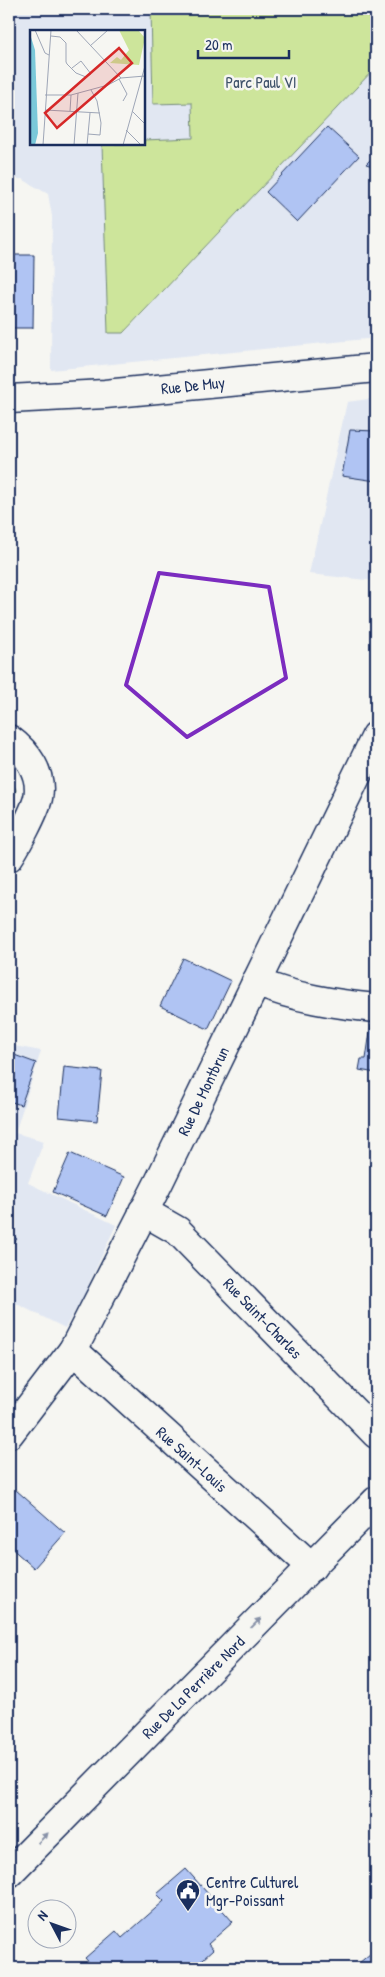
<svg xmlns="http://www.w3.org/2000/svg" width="385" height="1977" font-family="'Patrick Hand',sans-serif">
	<rect width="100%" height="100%" fill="#f6f6f2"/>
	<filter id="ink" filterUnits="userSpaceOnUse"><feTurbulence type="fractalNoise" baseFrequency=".02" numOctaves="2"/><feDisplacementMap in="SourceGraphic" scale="10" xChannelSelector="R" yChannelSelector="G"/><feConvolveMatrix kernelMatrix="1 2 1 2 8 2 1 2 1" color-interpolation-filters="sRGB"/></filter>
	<g filter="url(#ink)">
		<!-- built -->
		<g fill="#e1e7f2">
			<polygon points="9,9 151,9 153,104 192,103 193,138 144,140 144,31 31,31 31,144 102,144 108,333 124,333 376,67 376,338 51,370 52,216 48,194 22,179 9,179"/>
			<polygon points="376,398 376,581 309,574 347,402"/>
			<polygon points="9,1045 41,1051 15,1133 44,1141 28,1183 116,1225 82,1299 65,1328 9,1300"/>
		</g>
		<!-- green -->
		<g fill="#cde59b" stroke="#748a7c">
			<polygon points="151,9 376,9 376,67 123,333 108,333 102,144 144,144 144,140 193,138 192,103 153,104"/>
			<polygon points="9,774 16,790 9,814"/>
		</g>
		<!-- building -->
		<g fill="#b0c4f3" stroke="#1b2f5e">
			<polygon points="327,127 359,156 297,222 266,192"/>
			<polygon points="376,154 376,167 366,164"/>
			<polygon points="9,255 34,255 33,328 9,328"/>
			<polygon points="350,430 376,431 376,481 342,476"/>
			<polygon points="183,958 231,981 208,1029 160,1006"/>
			<polygon points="371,1025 376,1026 376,1073 359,1070 361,1059 366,1059"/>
			<polygon points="9,1053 36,1063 21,1105 9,1101"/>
			<polygon points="64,1067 102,1071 97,1121 59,1117"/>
			<polygon points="70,1153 124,1177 107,1216 53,1192"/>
			<polygon points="9,1232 17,1239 9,1248"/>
			<polygon points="16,1490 65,1533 34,1568 9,1546 9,1498"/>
			<polygon points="186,1869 233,1922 208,1944 213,1950 193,1968 94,1968 85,1958 116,1931 122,1938 164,1901 157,1894"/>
			<polygon points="376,1949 376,1968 353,1968"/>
		</g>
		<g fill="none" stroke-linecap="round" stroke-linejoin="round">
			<!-- minor casing -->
			<g stroke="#1b2f5e" stroke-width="31">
				<g id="minor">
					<polyline points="9,399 105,394 376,368"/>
					<path d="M9,739C27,752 43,774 38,798C35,811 17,845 9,857"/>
					<path d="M256,982C295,998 335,1004 376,1008"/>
					<polyline points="143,1211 178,1231 376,1434"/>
					<polyline points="73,1350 312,1567"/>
					<polyline points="9,1434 73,1350 159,1182 376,736"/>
					<polyline points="9,1873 376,1501"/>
				</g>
			</g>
			<!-- minor -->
			<use href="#minor" stroke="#f6f6f2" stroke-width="28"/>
		</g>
		<!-- one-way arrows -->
		<defs><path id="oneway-solid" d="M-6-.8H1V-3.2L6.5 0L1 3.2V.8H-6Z" transform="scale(1.25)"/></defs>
		<g fill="#8892a8">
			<use href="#oneway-solid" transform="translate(256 1623) rotate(-45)"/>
			<use href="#oneway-solid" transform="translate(43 1838) rotate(-45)"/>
		</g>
	</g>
	<!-- marked area -->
	<path fill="none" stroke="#7b2cbf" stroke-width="4" stroke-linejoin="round" d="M159,573L269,587L286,678L187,737L126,685Z"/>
	<!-- icons -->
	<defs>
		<g id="civic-pin" transform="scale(1.25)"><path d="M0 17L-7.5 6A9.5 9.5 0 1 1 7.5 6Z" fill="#1b2f5e" stroke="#f6f6f2"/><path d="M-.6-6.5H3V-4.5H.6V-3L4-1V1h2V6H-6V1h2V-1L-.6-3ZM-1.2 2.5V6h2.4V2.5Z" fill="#fff"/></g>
	</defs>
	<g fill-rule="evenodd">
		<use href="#civic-pin" x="188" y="1891"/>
	</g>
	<g text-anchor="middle" stroke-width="5" stroke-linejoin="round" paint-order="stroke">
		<!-- park labels -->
		<g font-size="16" fill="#3f536a" stroke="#f6f6f2">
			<text x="261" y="88">Parc Paul VI</text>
		</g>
		<!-- street labels -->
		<g font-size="16" fill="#1b2f5e" stroke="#f6f6f2">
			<text transform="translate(193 385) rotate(-6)" y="6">Rue De Muy</text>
			<text transform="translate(203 1091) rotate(-64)" y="6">Rue De Montbrun</text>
			<text transform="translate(263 1318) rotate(46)" y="6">Rue Saint-Charles</text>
			<text transform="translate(192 1459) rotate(42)" y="6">Rue Saint-Louis</text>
			<text transform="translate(193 1687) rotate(-45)" y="6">Rue De La Perrière Nord</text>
		</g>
		<!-- poi labels -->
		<g font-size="16" fill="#1b2f5e" stroke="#f6f6f2" text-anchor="start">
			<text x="206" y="1888">Centre Culturel<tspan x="206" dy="18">Mgr-Poissant</tspan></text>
		</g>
	</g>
	<!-- overview -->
	<g transform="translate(30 30)">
		<rect width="115" height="115" fill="#f6f6f2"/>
		<path d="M89,0H108L115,8L109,35L80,33L87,27L91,30L99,20Z" fill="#cde59b"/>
		<path d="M0,4L5,20L8,103L5,115H0Z" fill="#7ac8d9"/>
		<path fill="none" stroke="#9ea6b7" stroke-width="1" d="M5,0L15,23L19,25M46,0L91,48M21,6L30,7L36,13V32L37,34L46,43L56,47L61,44L51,31L42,38M60,16L78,0M89,49L97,64L93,71M15,65H41L78,55L91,48L115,46M15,80L70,83M40,81L41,65M102,81L115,94M96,100L111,115M58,104L70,105L71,93L67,71L61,60M13,115L21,0M44,115L48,63M57,115L60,83M93,115L115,36"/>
		<path fill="#d62828" fill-opacity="0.15" stroke="#d62828" stroke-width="2.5" d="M89,18L102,33L27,98L15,83Z"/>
		<rect width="115" height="115" fill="none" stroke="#1b2f5e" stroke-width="2.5"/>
	</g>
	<!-- margin -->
	<rect width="385" height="1977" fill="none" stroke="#f6f6f2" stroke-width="30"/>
	<rect x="15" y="15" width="355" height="1947" fill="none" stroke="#1b2f5e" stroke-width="2" filter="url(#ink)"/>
	<!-- north arrow -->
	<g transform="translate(52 1924) rotate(311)"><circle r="24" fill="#f6f6f2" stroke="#9ea6b7"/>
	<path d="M0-4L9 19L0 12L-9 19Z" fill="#1b2f5e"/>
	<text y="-8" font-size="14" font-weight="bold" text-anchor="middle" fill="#1b2f5e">N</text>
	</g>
	<!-- scale -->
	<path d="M198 50v8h91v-8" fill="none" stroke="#1b2f5e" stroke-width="2.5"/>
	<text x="205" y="50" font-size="15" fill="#1b2f5e" stroke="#f6f6f2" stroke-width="4" paint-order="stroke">20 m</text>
</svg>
